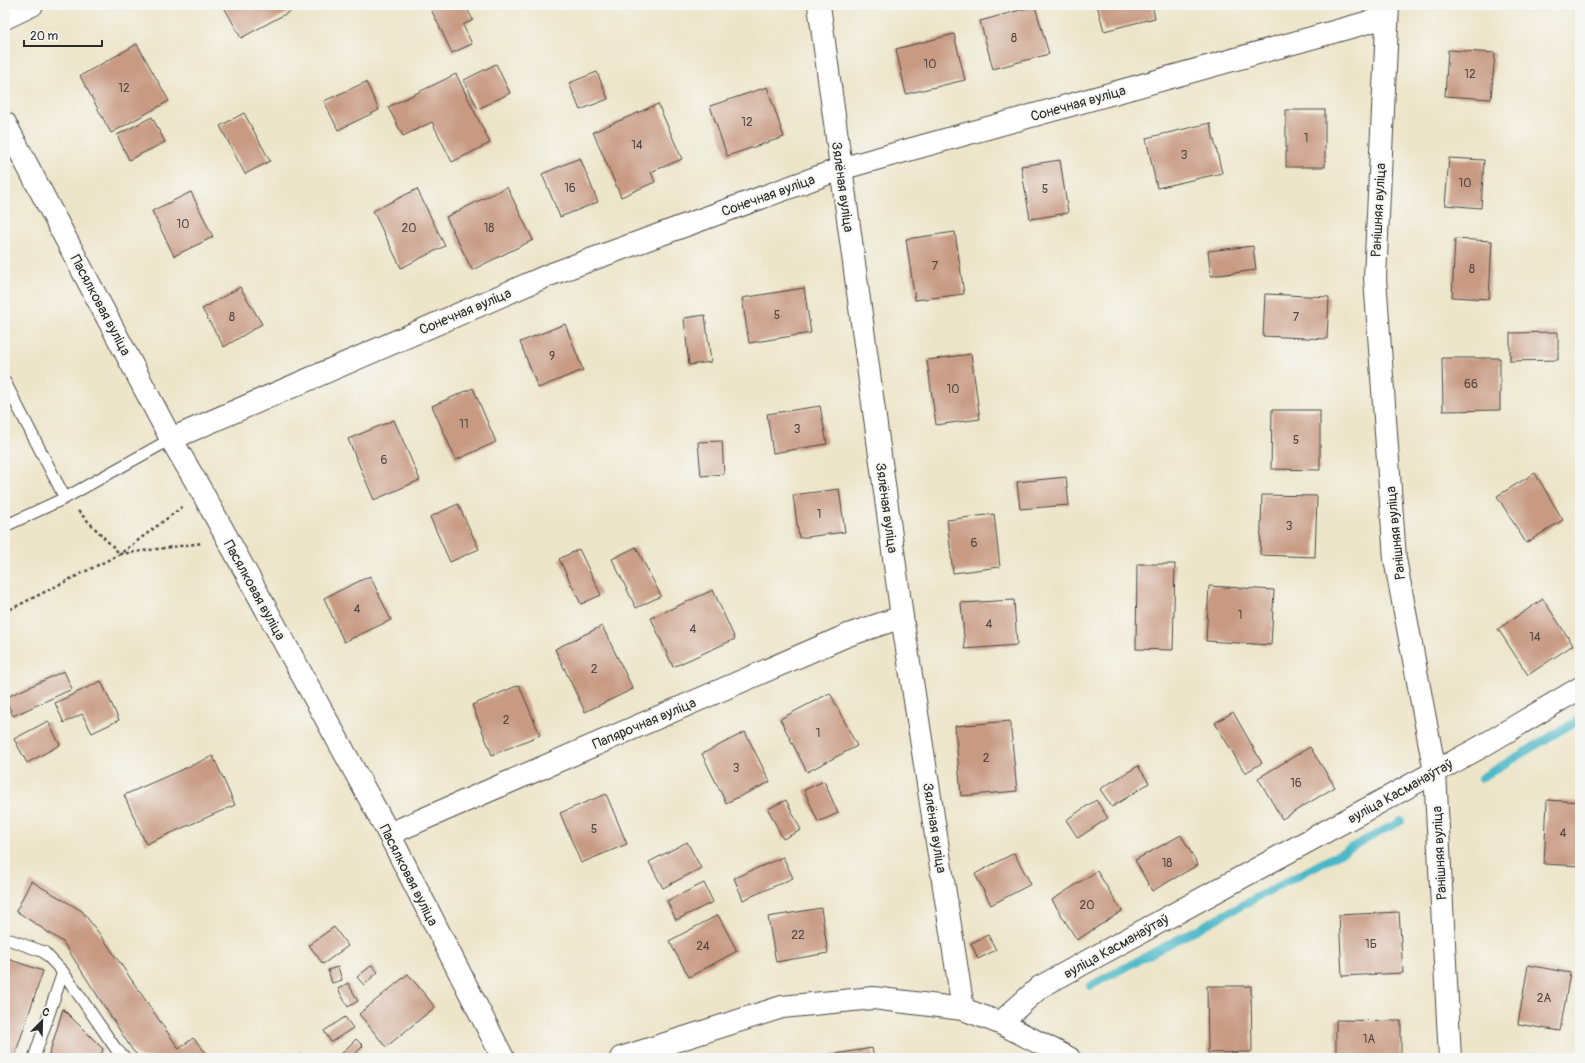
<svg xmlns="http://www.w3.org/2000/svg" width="1585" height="1063" font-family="Pangolin,sans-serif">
	<rect width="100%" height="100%" fill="#f6f6f2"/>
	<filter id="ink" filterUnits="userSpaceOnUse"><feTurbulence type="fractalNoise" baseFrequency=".025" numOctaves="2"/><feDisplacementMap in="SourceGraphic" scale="8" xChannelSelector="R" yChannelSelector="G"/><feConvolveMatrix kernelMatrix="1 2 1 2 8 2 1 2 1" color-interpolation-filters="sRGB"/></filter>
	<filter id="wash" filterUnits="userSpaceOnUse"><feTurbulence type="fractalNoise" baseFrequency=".012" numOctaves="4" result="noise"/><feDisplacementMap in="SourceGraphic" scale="16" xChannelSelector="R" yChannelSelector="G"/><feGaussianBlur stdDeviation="0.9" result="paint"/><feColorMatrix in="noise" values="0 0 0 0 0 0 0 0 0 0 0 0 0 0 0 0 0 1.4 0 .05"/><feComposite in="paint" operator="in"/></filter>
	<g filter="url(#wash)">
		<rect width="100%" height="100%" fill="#ede5c9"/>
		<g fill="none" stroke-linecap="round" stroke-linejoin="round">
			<!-- stream -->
			<g stroke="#4cb8c8" stroke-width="8">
				<polyline points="1481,778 1580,719"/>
				<polyline points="1090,986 1401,821"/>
			</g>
		</g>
		<g id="blocks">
			<!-- building -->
			<g fill="#c89a82">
				<polygon points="223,5 302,5 241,38"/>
				<polygon points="429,5 465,5 473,20 463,25 472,44 452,53"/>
				<polygon points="1097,5 1152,5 1155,18 1104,31"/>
				<polygon points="1035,6 1049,54 993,69 980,21"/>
				<polygon points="954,34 965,80 906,94 896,49"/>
				<polygon points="137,44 169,101 111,133 80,76"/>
				<polygon points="1448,50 1495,53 1491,99 1445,96"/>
				<polygon points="496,64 510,93 478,109 464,80"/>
				<polygon points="597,72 608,99 580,110 569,83"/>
				<polygon points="456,74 490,143 452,162 432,122 403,136 388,107"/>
				<polygon points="366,82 379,110 338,130 324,101"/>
				<polygon points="767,87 784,137 727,156 710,106"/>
				<polygon points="658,104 682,159 651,172 655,182 621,197 593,132"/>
				<rect x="1286" y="110" width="39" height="57"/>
				<polygon points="244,113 270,161 245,174 220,126"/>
				<polygon points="152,117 165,142 129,160 117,135"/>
				<polygon points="1210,123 1222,173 1157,188 1146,138"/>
				<polygon points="580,158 598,202 560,217 542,174"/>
				<polygon points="1449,158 1484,160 1481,208 1445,205"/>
				<polygon points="1060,160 1068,213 1030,219 1021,166"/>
				<polygon points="507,187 533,240 472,270 446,217"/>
				<polygon points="417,189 445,246 401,268 373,211"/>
				<polygon points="191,192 213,237 174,256 152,211"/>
				<polygon points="955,232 964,294 915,300 906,239"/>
				<polygon points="1455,239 1492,241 1489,299 1452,297"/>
				<polygon points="1253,246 1256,270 1211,276 1208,251"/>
				<polygon points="240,287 262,324 224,347 202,309"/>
				<polygon points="804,288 811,333 749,343 742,298"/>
				<polygon points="1265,294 1329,297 1327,339 1263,336"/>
				<polygon points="705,315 711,362 689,365 684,318"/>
				<polygon points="565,324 583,370 538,388 520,342"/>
				<polygon points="1558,332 1558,360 1510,361 1510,333"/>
				<polygon points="971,354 980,419 936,425 927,360"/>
				<polygon points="1442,358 1500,358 1500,410 1443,411"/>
				<polygon points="473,388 496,442 456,460 432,406"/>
				<polygon points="820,406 827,444 773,453 767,414"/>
				<polygon points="1272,410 1320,410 1320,470 1271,469"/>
				<polygon points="394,420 420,480 374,500 348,439"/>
				<polygon points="722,441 724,474 701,476 698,442"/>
				<polygon points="1535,473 1563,520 1526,543 1497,496"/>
				<polygon points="1066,477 1069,505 1020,509 1017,482"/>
				<polygon points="839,489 845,532 799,538 793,495"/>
				<polygon points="1262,495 1317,496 1315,557 1260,555"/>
				<polygon points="458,504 479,549 450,562 430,517"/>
				<polygon points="994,514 1000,567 953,573 947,520"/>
				<polygon points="636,547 661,596 636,608 612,559"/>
				<polygon points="579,549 601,595 581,604 559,559"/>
				<polygon points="1137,564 1175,564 1173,650 1136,649"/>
				<polygon points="370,576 391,620 344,642 324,598"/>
				<polygon points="1209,586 1274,590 1271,645 1206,641"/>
				<polygon points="713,590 735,639 673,667 651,618"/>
				<polygon points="1543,599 1573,645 1528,675 1498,629"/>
				<polygon points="1014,600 1017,645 965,649 961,603"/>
				<polygon points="602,626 633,689 585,712 555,649"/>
				<polygon points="64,671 72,689 13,716 5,698"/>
				<polygon points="101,681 119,720 92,733 82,714 64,723 55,703"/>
				<polygon points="519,685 540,735 492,755 472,705"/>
				<polygon points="830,693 857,746 807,772 780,719"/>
				<polygon points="1233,712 1262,763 1245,773 1215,723"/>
				<polygon points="48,721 60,745 27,763 14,739"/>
				<polygon points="1010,721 1017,791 961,796 955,726"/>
				<polygon points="745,732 770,782 726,803 702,754"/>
				<polygon points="1310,747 1335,787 1282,819 1258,778"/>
				<polygon points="213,756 235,805 146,844 124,795"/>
				<polygon points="1138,766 1149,783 1112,807 1100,789"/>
				<polygon points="824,781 838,813 818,822 804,790"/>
				<polygon points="606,794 627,844 581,863 560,813"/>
				<polygon points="786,800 801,830 783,839 768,809"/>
				<polygon points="1096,800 1108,818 1078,838 1066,820"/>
				<polygon points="1547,800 1580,802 1580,866 1544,864"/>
				<polygon points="1181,835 1198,865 1152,891 1135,860"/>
				<polygon points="687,842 701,868 663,888 649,862"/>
				<polygon points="1014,853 1031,884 991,905 975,874"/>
				<polygon points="783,857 793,878 743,900 734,878"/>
				<polygon points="1097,871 1122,911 1077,940 1052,900"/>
				<polygon points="31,881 82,911 107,944 179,1049 193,1038 211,1058 141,1058 133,1051 63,942 16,911"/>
				<polygon points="704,883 713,902 676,920 667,901"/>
				<polygon points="821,908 828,953 776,962 768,917"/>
				<polygon points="1399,912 1403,973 1342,976 1339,915"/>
				<polygon points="718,915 737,951 689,977 669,941"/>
				<polygon points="334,927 348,946 323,964 309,945"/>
				<polygon points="988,935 996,950 978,959 971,943"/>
				<polygon points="5,958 43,971 14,1058 5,1058"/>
				<polygon points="372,965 378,972 364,985 357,977"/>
				<polygon points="1528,965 1570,973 1560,1031 1518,1024"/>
				<polygon points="338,967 342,980 332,983 328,970"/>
				<polygon points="408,974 435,1007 386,1047 359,1014"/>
				<polygon points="348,983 358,1001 348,1007 338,989"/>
				<polygon points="1207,986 1251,986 1252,1052 1208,1053"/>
				<polygon points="63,1009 103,1049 100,1058 48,1058"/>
				<polygon points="345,1017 353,1028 331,1042 324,1031"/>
				<polygon points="1336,1020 1401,1021 1401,1058 1336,1058"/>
				<polygon points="356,1039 363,1046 351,1058 339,1058 338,1057"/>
				<polygon points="872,1048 874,1058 823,1058 823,1056"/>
				<polygon points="301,1054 305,1058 296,1058"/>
			</g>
		</g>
	</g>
	<g filter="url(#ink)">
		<use href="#blocks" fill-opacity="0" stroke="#484743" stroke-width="1"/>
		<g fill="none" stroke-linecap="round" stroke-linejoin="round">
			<!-- service casing -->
			<g stroke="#484743" stroke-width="13">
				<g id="service">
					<polyline points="5,382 65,498"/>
					<polyline points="5,526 65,498 171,439"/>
					<polyline points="5,938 44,952 63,972"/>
					<polyline points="34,1058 63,972 116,1049 125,1058"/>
				</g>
			</g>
			<!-- minor casing -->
			<g stroke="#484743" stroke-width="24">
				<g id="minor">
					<polyline points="819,5 902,617 963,1009"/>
					<polyline points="1388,5 1375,278 1395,559 1435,772 1450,1058"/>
					<polyline points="5,123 171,439 202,492 389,834 503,1058"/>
					<polyline points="171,439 549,275 840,169 1387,17"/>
					<polyline points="389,834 848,635 902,617"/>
					<polyline points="1000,1023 1040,987 1479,748 1580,688"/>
					<polyline points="621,1058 782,1007 873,998 963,1009 1000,1023 1069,1058"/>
				</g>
			</g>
			<!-- tertiary casing -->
			<g stroke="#484743" stroke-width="24">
				<polyline id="tertiary" points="5,18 32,5"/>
			</g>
			<!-- path -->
			<g stroke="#484743" stroke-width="2.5" stroke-dasharray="3 3" stroke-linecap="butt">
				<polyline points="78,511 120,554 202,543"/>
				<polyline points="5,612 120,554 182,507"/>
			</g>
			<!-- service -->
			<use href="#service" stroke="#fff" stroke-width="11"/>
			<!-- minor -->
			<use href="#minor" stroke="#fff" stroke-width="22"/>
			<!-- tertiary -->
			<use href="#tertiary" stroke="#fff" stroke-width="22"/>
		</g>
	</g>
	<g text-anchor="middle" stroke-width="4" stroke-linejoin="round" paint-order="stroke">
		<!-- number labels -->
		<g font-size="12" fill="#524741">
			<text x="1014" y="42">8</text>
			<text x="930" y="68">10</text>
			<text x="1470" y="78">12</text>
			<text x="124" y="92">12</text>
			<text x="747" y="126">12</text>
			<text x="1306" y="142">1</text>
			<text x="637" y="149">14</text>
			<text x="1184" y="159">3</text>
			<text x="1465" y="187">10</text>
			<text x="570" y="192">16</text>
			<text x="1045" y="193">5</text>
			<text x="183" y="228">10</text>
			<text x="409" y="232">20</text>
			<text x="489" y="232">18</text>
			<text x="935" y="270">7</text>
			<text x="1472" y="273">8</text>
			<text x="777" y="319">5</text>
			<text x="232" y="321">8</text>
			<text x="1296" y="321">7</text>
			<text x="552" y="360">9</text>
			<text x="1471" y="388">66</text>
			<text x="953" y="393">10</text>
			<text x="464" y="428">11</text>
			<text x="797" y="433">3</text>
			<text x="1296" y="444">5</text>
			<text x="384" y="464">6</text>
			<text x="819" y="518">1</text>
			<text x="1289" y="530">3</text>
			<text x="974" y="547">6</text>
			<text x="357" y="613">4</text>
			<text x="1240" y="619">1</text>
			<text x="989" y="628">4</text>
			<text x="693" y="633">4</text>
			<text x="1535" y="641">14</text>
			<text x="594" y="673">2</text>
			<text x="506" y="724">2</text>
			<text x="818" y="737">1</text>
			<text x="986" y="762">2</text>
			<text x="736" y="772">3</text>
			<text x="1296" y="787">16</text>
			<text x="594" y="833">5</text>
			<text x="1563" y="837">4</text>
			<text x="1167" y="867">18</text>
			<text x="1087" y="909">20</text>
			<text x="798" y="939">22</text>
			<text x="1371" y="948">1Б</text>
			<text x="703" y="950">24</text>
			<text x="1544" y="1002">2А</text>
			<text x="1369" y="1043">1А</text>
		</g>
		<!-- street labels -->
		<g font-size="14" fill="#2b2b2b" stroke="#f6f6f2">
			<text transform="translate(1078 103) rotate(-16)" y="5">Сонечная вуліца</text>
			<text transform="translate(843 187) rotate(82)" y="5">Зялёная вуліца</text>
			<text transform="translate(768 195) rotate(-20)" y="5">Сонечная вуліца</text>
			<text transform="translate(1378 210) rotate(-87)" y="5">Ранішняя вуліца</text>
			<text transform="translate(101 305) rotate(62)" y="5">Пасялковая вуліца</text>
			<text transform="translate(465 311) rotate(-23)" y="5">Сонечная вуліца</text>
			<text transform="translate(887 508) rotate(82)" y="5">Зялёная вуліца</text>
			<text transform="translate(1395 533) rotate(-96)" y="5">Ранішняя вуліца</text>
			<text transform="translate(255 590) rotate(61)" y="5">Пасялковая вуліца</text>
			<text transform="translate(644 723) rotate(-23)" y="5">Папярочная вуліца</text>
			<text transform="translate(1400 791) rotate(-29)" y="5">вуліца Касманаўтаў</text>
			<text transform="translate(935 828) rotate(81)" y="5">Зялёная вуліца</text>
			<text transform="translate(1439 853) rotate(-93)" y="5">Ранішняя вуліца</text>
			<text transform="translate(409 875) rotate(63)" y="5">Пасялковая вуліца</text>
			<text transform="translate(1116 946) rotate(-29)" y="5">вуліца Касманаўтаў</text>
		</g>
	</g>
	<!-- margin -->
	<rect width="1585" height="1063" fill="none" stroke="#f6f6f2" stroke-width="20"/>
	<!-- north arrow -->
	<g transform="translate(42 1021) rotate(23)" stroke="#f6f6f2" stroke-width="3" paint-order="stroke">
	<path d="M0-3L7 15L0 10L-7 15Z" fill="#2b2b2b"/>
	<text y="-6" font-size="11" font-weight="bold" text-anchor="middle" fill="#2b2b2b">С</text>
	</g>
	<!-- scale -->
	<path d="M24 40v6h78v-6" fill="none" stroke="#2b2b2b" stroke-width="2"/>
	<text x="30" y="40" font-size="12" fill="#2b2b2b" stroke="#f6f6f2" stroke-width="3" paint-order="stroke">20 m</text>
</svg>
